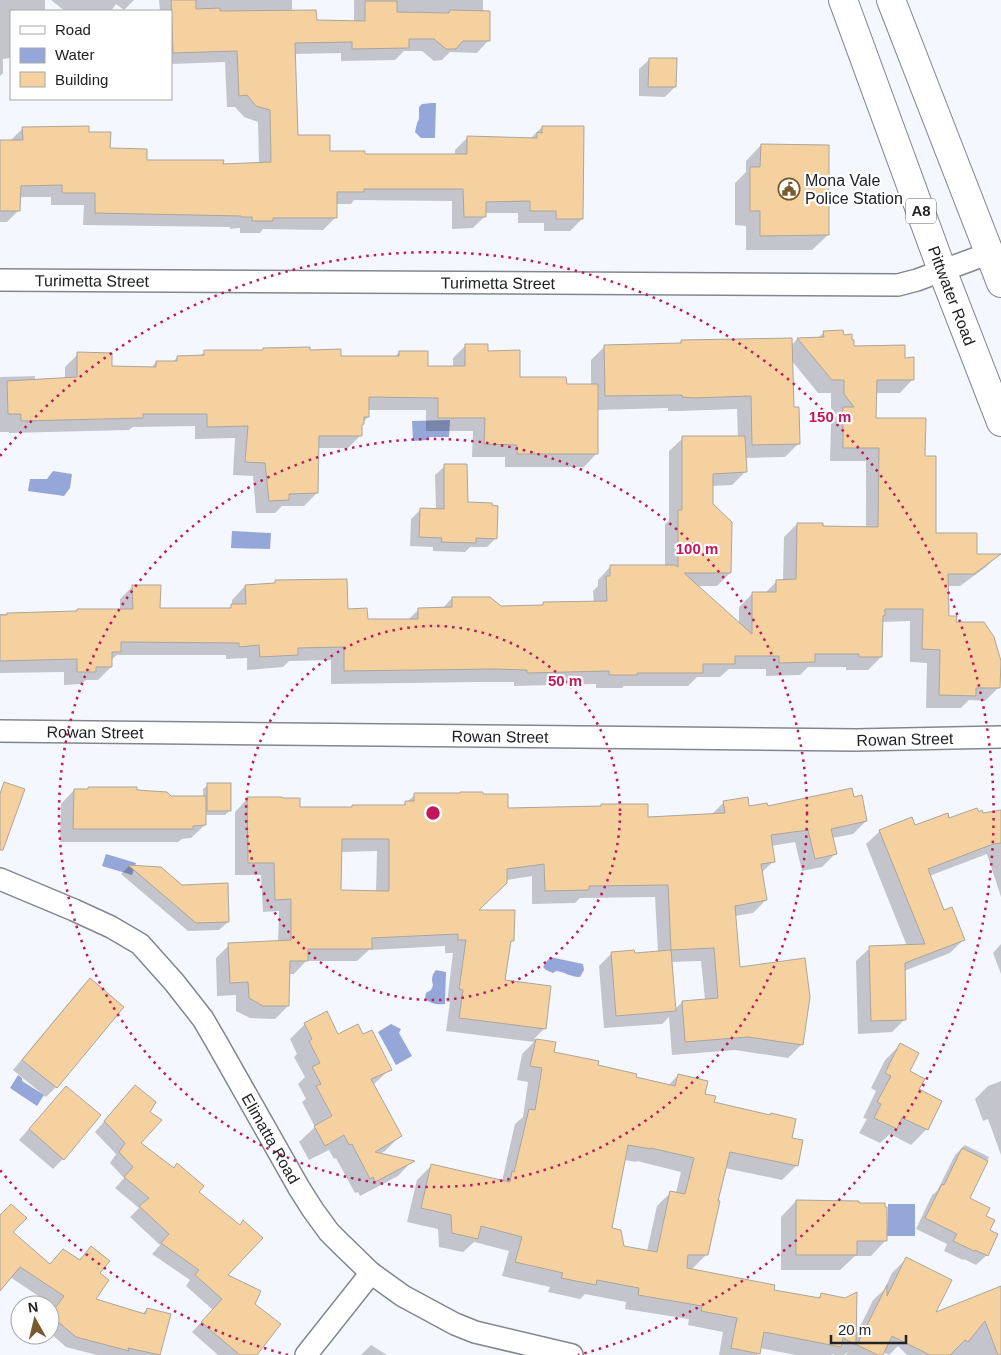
<svg xmlns="http://www.w3.org/2000/svg" width="1001" height="1355" font-family="Helvetica,sans-serif">
	<rect width="100%" height="100%" fill="#f5f7ff"/>
	<!-- water -->
	<g fill="#95a6d8">
		<polygon points="432,103 436,103 435,138 421,138 415,132 417,123 419,119 419,107 422,104"/>
		<polygon points="450,420 449,437 430,437 427,440 413,441 412,421"/>
		<polygon points="53,471 72,474 70,488 64,496 28,491 30,479 47,479"/>
		<polygon points="232,531 271,533 270,549 231,548"/>
		<polygon points="106,854 136,863 132,875 102,866"/>
		<path d="M550,957L583,964L584,970L580,977C570,977 565,972 556,971L553,973L546,970L543,967Z"/>
		<path d="M436,970L446,972L445,1004C437,1005 432,1004 425,999L426,993L431,990L433,985C431,979 432,975 436,970Z"/>
		<polygon points="391,1024 401,1029 399,1033 412,1056 396,1065 378,1032"/>
		<polygon points="18,1075 22,1078 22,1081 44,1095 37,1106 10,1088"/>
		<polygon points="888,1204 915,1204 915,1236 887,1236"/>
	</g>
	<!-- shadow -->
	<g fill="#0003" fill-rule="evenodd">
		<polygon points="0,0 45,0 45,11 11,11 11,58 3,59 3,73 0,76"/>
		<polygon points="51,0 134,0 124,10 116,4 111,11 65,11"/>
		<polygon points="159,0 292,0 292,11 316,21 354,22 354,0 483,0 483,12 489,40 477,53 450,52 442,60 434,61 422,51 404,51 395,60 341,61 341,53 294,54 296,136 328,152 363,156 455,155 455,150 467,138 530,139 542,127 582,219 570,231 544,231 544,223 518,223 518,213 485,213 485,216 473,228 452,229 452,201 354,200 351,204 336,204 335,218 323,230 263,229 260,233 240,233 240,228 230,229 230,227 83,225 84,205 51,205 51,197 19,197 19,210 7,222 0,222 0,141 11,140 23,128 87,133 109,150 145,161 222,165 259,164 258,122 244,117 235,107 227,107 225,62 171,64 171,11 160,11"/>
		<polygon points="650,59 675,87 665,97 639,96 639,69"/>
		<polygon points="761,145 828,235 812,250 746,250 746,226 735,225 735,183 746,172 746,161"/>
		<path d="M824,332L842,336L853,347L904,359L913,379L900,393H875V419L924,458L935,534L975,555H998L986,567L960,586H947V617L955,623L999,687L985,701L969,700L961,708H926L927,663L910,662V621L882,622L881,657L868,670H846V667H808L800,675L766,676V669H729L720,677H697L688,686H624L622,688H596V684L514,686V682H481L331,684V660L289,661L283,667L247,670V658L226,659V655H117L111,660V667L98,680H86L81,684L64,685V672L0,673V614L75,612L77,610H120V599L133,586L159,609L227,610L232,605V600L245,586L272,585L276,581L347,610L366,621L408,620L419,609H442L452,598L500,608L540,607L544,603H594L593,591L598,586V580L611,566H665V524L669,521V451L683,438H738L737,409L678,411H668V408L597,410L596,454L584,467H505V457H472L473,431H426V410H368V417L360,426V436L348,448H318L317,493L304,506H282L275,513H256L253,476L233,475L235,438L195,439V426L133,427L129,430L9,433V432H0V377L35,376V380L65,379V367L78,354L110,368H151L156,362H172L178,357L200,356L205,352L309,351L340,357H395L399,352L426,367H453V358L466,345L487,352L518,378L565,385H591V360L605,346L678,345L682,341L791,346L797,339H817ZM792,361L818,393H831V408L837,415L831,421L830,461H866V528H821L797,524L784,537L783,581H777L764,594H752L739,607V624L696,586H717L730,573L711,504V486L732,485L745,472V458L785,457L799,443L793,408Z"/>
		<polygon points="445,466 467,503 496,538 487,547 470,547 465,552 433,551 433,547 410,546 411,519 420,510 436,510 435,475"/>
		<polygon points="208,785 230,810 225,815 205,815 205,825 191,838 182,839 178,842 60,842 61,804 74,790 86,790 89,788 135,791 170,797 203,797 203,789"/>
		<path d="M415,795H482L507,809L600,807L601,806L647,818L711,815L724,802L748,808L767,807L853,799L866,821L853,834L832,838L835,854L822,867L802,871L795,842L771,846L774,861L761,873L766,900L753,913L735,916L739,969L809,997L801,1045L788,1058L735,1050L672,1055L669,1017L662,1024L604,1028L599,966L612,953L634,954L658,952L655,897L580,898L575,903L532,904V876L506,880L477,911L513,940L509,944L504,981L544,1029L534,1039L554,1043L552,1053L635,1078L668,1086L678,1075L713,1103L791,1139L802,1141L796,1166L782,1180L725,1168L707,1254L691,1270L772,1291L817,1299L821,1295L855,1337L873,1300L884,1290L892,1273L906,1259L934,1314L1001,1288V1355H907L898,1346L889,1355L883,1352L881,1355H846L848,1352L844,1355H835L833,1354L831,1355H796L760,1348L757,1355H719L723,1332L688,1325L689,1319L625,1309L626,1302L585,1294L580,1299L548,1292L550,1287L502,1276L509,1251L474,1242L463,1252L439,1247L438,1229L407,1222L417,1180L431,1166L502,1181L515,1124L523,1117L528,1082L517,1080L522,1054L534,1042L446,1031L450,1002H447L453,953H445V946L369,950L357,961H306L294,974H289L288,1006L275,1019L250,1018L236,1011V995L217,996L216,958L229,945L278,942L279,911L263,912L261,875H235V812L248,798L299,808L402,806ZM377,851L376,892H340L341,852ZM701,961L705,1000L682,1002L675,1009L671,962ZM624,1160L636,1162L637,1161L681,1172L676,1193L671,1192L657,1206L647,1251L623,1247L610,1229Z"/>
		<polygon points="1001,811 1001,897 987,854 929,876 944,912 964,939 950,953 904,971 905,1019 892,1032 858,1034 856,961 870,948 907,946 866,844 880,831 914,827 978,813 982,815"/>
		<polygon points="129,866 161,868 228,922 219,930 188,931 121,874"/>
		<polygon points="1001,944 1001,974 993,953"/>
		<polygon points="90,979 122,1007 56,1087 46,1097 13,1070 80,989"/>
		<polygon points="305,1024 338,1035 362,1036 390,1069 373,1085 401,1135 385,1151 380,1154 412,1161 398,1176 360,1196 358,1192 355,1193 336,1158 334,1159 329,1150 309,1160 299,1142 315,1127 302,1102 306,1099 298,1084 305,1077 294,1057 297,1054 290,1039"/>
		<polygon points="900,1045 908,1072 918,1090 927,1129 911,1145 890,1134 880,1143 859,1133 867,1119 863,1118 876,1091 871,1088 885,1060"/>
		<polygon points="1001,1081 1001,1155 988,1119 983,1121 975,1099 988,1086"/>
		<polygon points="125,1097 148,1112 139,1143 197,1192 226,1275 254,1304 256,1355 218,1355 192,1332 213,1310 186,1286 190,1280 152,1254 160,1245 130,1217 139,1208 115,1188 124,1178 110,1163 116,1154 95,1132"/>
		<polygon points="56,1098 63,1159 53,1169 19,1140"/>
		<polygon points="965,1145 989,1157 969,1198 985,1216 988,1230 987,1255 976,1265 964,1259 963,1260 944,1251 947,1244 916,1229 932,1195 937,1191 955,1155"/>
		<polygon points="796,1201 886,1240 871,1256 855,1256 840,1270 781,1270 781,1217"/>
		<polygon points="0,1216 11,1232 49,1265 79,1260 91,1248 98,1273 94,1300 142,1314 148,1309 169,1315 158,1355 97,1355 66,1347 50,1333 50,1313 55,1307 10,1277 0,1289"/>
		<polygon points="371,1345 387,1355 361,1355"/>
	</g>
	<!-- building -->
	<g fill="#f4d19f" stroke="#aba59d" fill-rule="evenodd">
		<polygon points="171,0 196,0 196,9 220,8 220,11 316,10 317,20 365,21 365,1 397,1 397,12 449,13 450,10 490,11 490,41 463,41 456,49 446,49 434,39 409,39 409,48 352,49 352,42 295,43 298,135 330,135 330,151 365,151 365,154 467,154 467,136 537,138 537,132 542,133 542,126 584,126 583,219 556,219 556,211 530,211 530,201 486,202 486,217 464,217 463,189 364,189 364,192 337,192 337,218 273,218 273,221 252,221 252,217 241,217 241,216 95,213 95,193 62,193 62,185 21,186 20,211 0,211 0,140 23,140 22,127 89,126 89,132 111,132 110,148 147,149 147,160 224,160 223,164 271,162 270,110 256,106 247,95 239,96 237,51 173,53"/>
		<polygon points="649,58 677,58 676,87 648,87"/>
		<polygon points="761,144 829,145 829,235 760,236 760,211 750,211 750,167 760,167"/>
		<polygon points="843,330 844,335 852,334 852,340 854,340 854,346 905,345 905,358 914,357 914,380 877,380 876,418 926,418 925,456 936,456 936,533 977,533 977,554 1001,554 974,574 948,574 949,616 957,616 956,622 984,622 994,637 1001,661 1000,688 976,688 976,696 939,695 940,650 922,649 923,609 885,609 885,615 883,616 882,657 859,657 859,654 815,654 815,662 779,663 779,656 735,656 735,664 703,664 703,673 637,673 637,675 609,675 609,671 527,673 527,670 495,669 344,671 344,647 298,648 298,655 260,657 259,645 239,647 239,643 121,642 121,652 112,652 112,667 96,667 96,672 77,672 77,659 0,661 0,615 7,615 7,613 77,611 77,609 133,609 132,585 161,585 160,608 231,608 231,604 246,604 245,585 275,583 275,580 347,579 348,609 367,608 368,619 418,619 418,608 452,607 452,597 490,597 501,606 543,605 543,602 607,601 606,576 610,576 610,565 675,565 678,567 678,510 682,510 682,436 745,436 747,472 713,474 713,504 732,522 731,573 684,573 752,634 752,592 776,592 776,580 796,579 797,523 823,523 823,526 878,527 879,448 843,448 843,407 854,407 844,394 844,380 832,380 797,338 824,337 823,331"/>
		<polygon points="792,338 794,407 799,407 800,444 752,445 751,396 693,398 682,397 682,395 605,396 604,345 681,343 681,340"/>
		<polygon points="465,344 488,344 488,351 520,350 520,377 566,377 567,384 598,384 598,454 517,454 517,445 484,444 485,418 438,418 438,398 369,397 369,417 364,417 364,424 362,425 362,436 319,436 318,493 289,494 289,500 269,501 265,463 245,462 248,426 207,427 207,414 143,414 143,418 21,421 21,414 8,414 7,381 77,377 77,352 112,353 112,366 156,367 156,361 177,361 177,356 204,355 204,350 263,350 263,348 310,347 310,350 341,349 341,356 399,356 399,351 428,351 428,366 465,366"/>
		<polygon points="444,464 467,464 468,502 492,503 492,505 498,506 497,539 476,538 476,543 441,542 442,538 419,537 420,508 444,509"/>
		<polygon points="4,782 25,789 3,850 0,850 0,794"/>
		<rect x="207" y="783" width="24" height="28"/>
		<polygon points="88,787 137,787 137,790 167,792 171,796 206,796 206,825 193,826 193,829 73,829 74,789 88,789"/>
		<path d="M852,788L854,797L862,795L867,821L831,829L837,854L815,859L808,830L771,835L775,862L761,864L767,900L735,906L740,967L805,958L810,997L803,1045L748,1037L685,1042L682,1001L718,998L714,948L671,950L676,1011L616,1016L611,952L634,950L635,953L671,950L668,885L589,886V890L545,891L544,864L507,869V883L479,910H515L514,941H511L505,980L551,986L546,1029L459,1018L463,990L459,989L466,940H458V934L372,938V949H308V961H290L289,1006H263L249,998L248,982L230,983L228,943L291,940V899L275,900L274,863H248L247,797H282L283,798H300V807H352V805H405V801H414V793H460V792H483V794H508V808L601,806V804H648V817L725,813L723,801L748,797L749,806L767,803L768,806ZM342,839H389V891L341,890Z"/>
		<polygon points="977,808 979,812 982,810 983,813 1001,810 1001,843 993,844 928,869 944,910 952,907 965,940 905,963 906,1020 871,1021 869,946 925,944 879,830 912,817 915,825 948,813 949,818"/>
		<polygon points="128,865 161,867 182,885 228,883 229,922 196,923"/>
		<polygon points="90,978 124,1007 57,1088 22,1060"/>
		<polygon points="327,1011 338,1034 358,1024 363,1034 372,1030 392,1070 371,1079 402,1136 375,1152 415,1161 375,1182 373,1177 370,1179 352,1144 349,1145 344,1135 325,1146 314,1126 332,1116 316,1086 321,1084 312,1067 320,1063 309,1041 312,1039 304,1023"/>
		<path d="M536,1039L556,1042L554,1052L599,1061L598,1065L637,1074L636,1077L675,1086L678,1074L708,1081L705,1094L716,1096L714,1102L770,1115L771,1113L796,1119L792,1138L803,1140L798,1166L730,1152L718,1201H720L708,1255H688L687,1268L775,1285L774,1290L820,1298L821,1293L845,1298L857,1292L856,1345L843,1338L841,1347L764,1332L760,1354L731,1348L737,1318L701,1311L702,1306L638,1295L639,1288L597,1280L596,1285L561,1278L563,1273L515,1262L522,1237L481,1226L478,1239L452,1233L451,1215L421,1208L431,1164L510,1182L512,1171L514,1172L529,1109L535,1110L542,1068L530,1066ZM628,1145L651,1149V1148L694,1158L685,1194L670,1191L657,1252L624,1246L621,1230L612,1228Z"/>
		<polygon points="900,1043 919,1053 910,1071 925,1079 919,1089 942,1101 928,1130 902,1118 897,1129 874,1118 881,1104 877,1102 891,1076 885,1073"/>
		<polygon points="135,1085 156,1102 150,1112 162,1120 141,1143 174,1168 177,1163 204,1186 199,1192 240,1225 243,1220 263,1238 228,1275 261,1291 255,1304 281,1324 257,1355 240,1355 201,1322 222,1299 195,1275 199,1270 161,1243 169,1234 139,1206 149,1198 124,1177 133,1167 119,1152 125,1143 104,1121"/>
		<polygon points="66,1086 101,1115 64,1160 29,1129"/>
		<polygon points="962,1148 988,1161 970,1198 990,1208 986,1216 995,1220 990,1230 998,1234 988,1256 975,1250 974,1251 953,1241 957,1234 925,1218 942,1184 944,1185"/>
		<polygon points="796,1200 859,1201 859,1203 885,1203 885,1207 887,1207 887,1241 857,1241 857,1255 796,1255"/>
		<polygon points="11,1204 27,1218 13,1232 50,1264 63,1249 80,1260 91,1246 110,1261 100,1273 109,1280 96,1299 145,1314 147,1308 171,1314 160,1355 128,1348 129,1351 76,1337 50,1315 64,1296 20,1267 0,1291 0,1215"/>
		<polygon points="906,1257 952,1280 936,1312 1001,1286 1001,1355 998,1355 985,1321 968,1342 965,1340 950,1355 930,1355 892,1336 883,1355 878,1355 857,1345 887,1285 887,1296"/>
	</g>
	<g fill="none" stroke-linecap="round" stroke-linejoin="round">
		<!-- street casing -->
		<g stroke="#83868e" stroke-width="24">
			<g id="street">
				<path id="s1" d="M0,280L898,285L917,280L990,253"/>
				<path id="s2" d="M0,731L856,740L1001,737"/>
				<path id="s3" d="M0,879L74,910L111,927L140,944L174,982L203,1019L217,1043L299,1188L313,1210L329,1232L340,1243L371,1273L403,1296L455,1324L475,1332L572,1355"/>
				<polyline points="306,1355 371,1273"/>
			</g>
		</g>
		<!-- highway casing -->
		<g stroke="#83868e" stroke-width="30">
			<g id="highway">
				<path id="s4" d="M843,0L942,270L1001,422"/>
				<polyline points="891,0 1001,283"/>
			</g>
		</g>
		<!-- street -->
		<use href="#street" stroke="#fff" stroke-width="21"/>
		<!-- highway -->
		<use href="#highway" stroke="#fff" stroke-width="28"/>
	</g>
	<!-- distance rings -->
	<g fill="none" stroke="#c2185b" stroke-width="2.5" stroke-dasharray="2.5 5">
		<circle cx="433" cy="813" r="187"/>
		<circle cx="433" cy="813" r="374"/>
		<path d="M288 1355A561 561 0 0 1 0 1170M0 456A561 561 0 1 1 578 1355"/>
	</g>
	<!-- icons -->
	<defs>
		<g id="civic-ring" transform="scale(1.125)"><circle r="9.5" fill="#fff" stroke="#775a2d" stroke-width="1.5"/><path d="M-.6-6.5H3V-4.5H.6V-3L4-1V1h2V6H-6V1h2V-1L-.6-3ZM-1.2 2.5V6h2.4V2.5Z" fill="#775a2d"/></g>
	</defs>
	<g fill-rule="evenodd">
		<use href="#civic-ring" x="789" y="189"/>
	</g>
	<g text-anchor="middle" stroke-width="4.5" stroke-linejoin="round" paint-order="stroke">
		<!-- shield labels -->
		<rect fill="#fff" stroke="#636466" stroke-width="1" x="906" y="198.5" width="30" height="25" rx="4"/>
		<g font-size="15" font-weight="bold" fill="#202225">
			<text x="921" y="216">A8</text>
		</g>
		<!-- poi labels -->
		<g font-size="16" fill="#202225" stroke="#fff" text-anchor="start">
			<text x="805" y="186">Mona Vale<tspan x="805" dy="18">Police Station</tspan></text>
		</g>
		<!-- street labels -->
		<g font-size="16" fill="#202225" stroke="#fff">
			<text dy="6" stroke="none"><textPath href="#s1" startOffset="92">Turimetta Street</textPath></text>
			<text dy="6" stroke="none"><textPath href="#s1" startOffset="498">Turimetta Street</textPath></text>
			<text dy="6" stroke="none"><textPath href="#s4" startOffset="315">Pittwater Road</textPath></text>
			<text dy="6" stroke="none"><textPath href="#s2" startOffset="95">Rowan Street</textPath></text>
			<text dy="6" stroke="none"><textPath href="#s2" startOffset="500">Rowan Street</textPath></text>
			<text dy="6" stroke="none"><textPath href="#s2" startOffset="905">Rowan Street</textPath></text>
			<text dy="6" stroke="none"><textPath href="#s3" startOffset="390">Elimatta Road</textPath></text>
		</g>
	</g>
	<circle cx="433" cy="813" r="8" fill="#c2185b" stroke="#fff" stroke-width="2.5"/>
	<g font-size="15" text-anchor="middle" font-weight="bold" fill="#c2185b" stroke="#fff" stroke-width="4.5" stroke-linejoin="round" paint-order="stroke">
		<text x="830" y="422">150 m</text>
		<text x="697" y="554">100 m</text>
		<text x="565" y="686">50 m</text>
	</g>
	<!-- legend -->
	<rect x="10" y="10" width="162" height="90" fill="#ffffff" stroke="#a6a7a8"/>
	<rect x="20" y="26" width="25" height="8" fill="#ffffff" stroke="#a6a7a8"/>
	<text x="55" y="35" font-size="15" fill="#202225">Road</text>
	<rect x="20" y="48" width="25" height="15" fill="#95a6d8" stroke="#a6a7a8"/>
	<text x="55" y="60" font-size="15" fill="#202225">Water</text>
	<rect x="20" y="72" width="25" height="15" fill="#f4d19f" stroke="#a6a7a8"/>
	<text x="55" y="85" font-size="15" fill="#202225">Building</text>
	<!-- north arrow -->
	<g transform="translate(35 1320) rotate(352)"><circle r="24" fill="#ffffff" stroke="#a6a7a8"/>
	<path d="M0-4L9 19L0 12L-9 19Z" fill="#775a2d"/>
	<text y="-8" font-size="14" font-weight="bold" text-anchor="middle" fill="#202225">N</text>
	</g>
	<!-- scale -->
	<path d="M831 1335v8h75v-8" fill="none" stroke="#202225" stroke-width="2.5"/>
	<text x="838" y="1335" font-size="15" fill="#202225" stroke="#ffffff" stroke-width="4" paint-order="stroke">20 m</text>
</svg>
